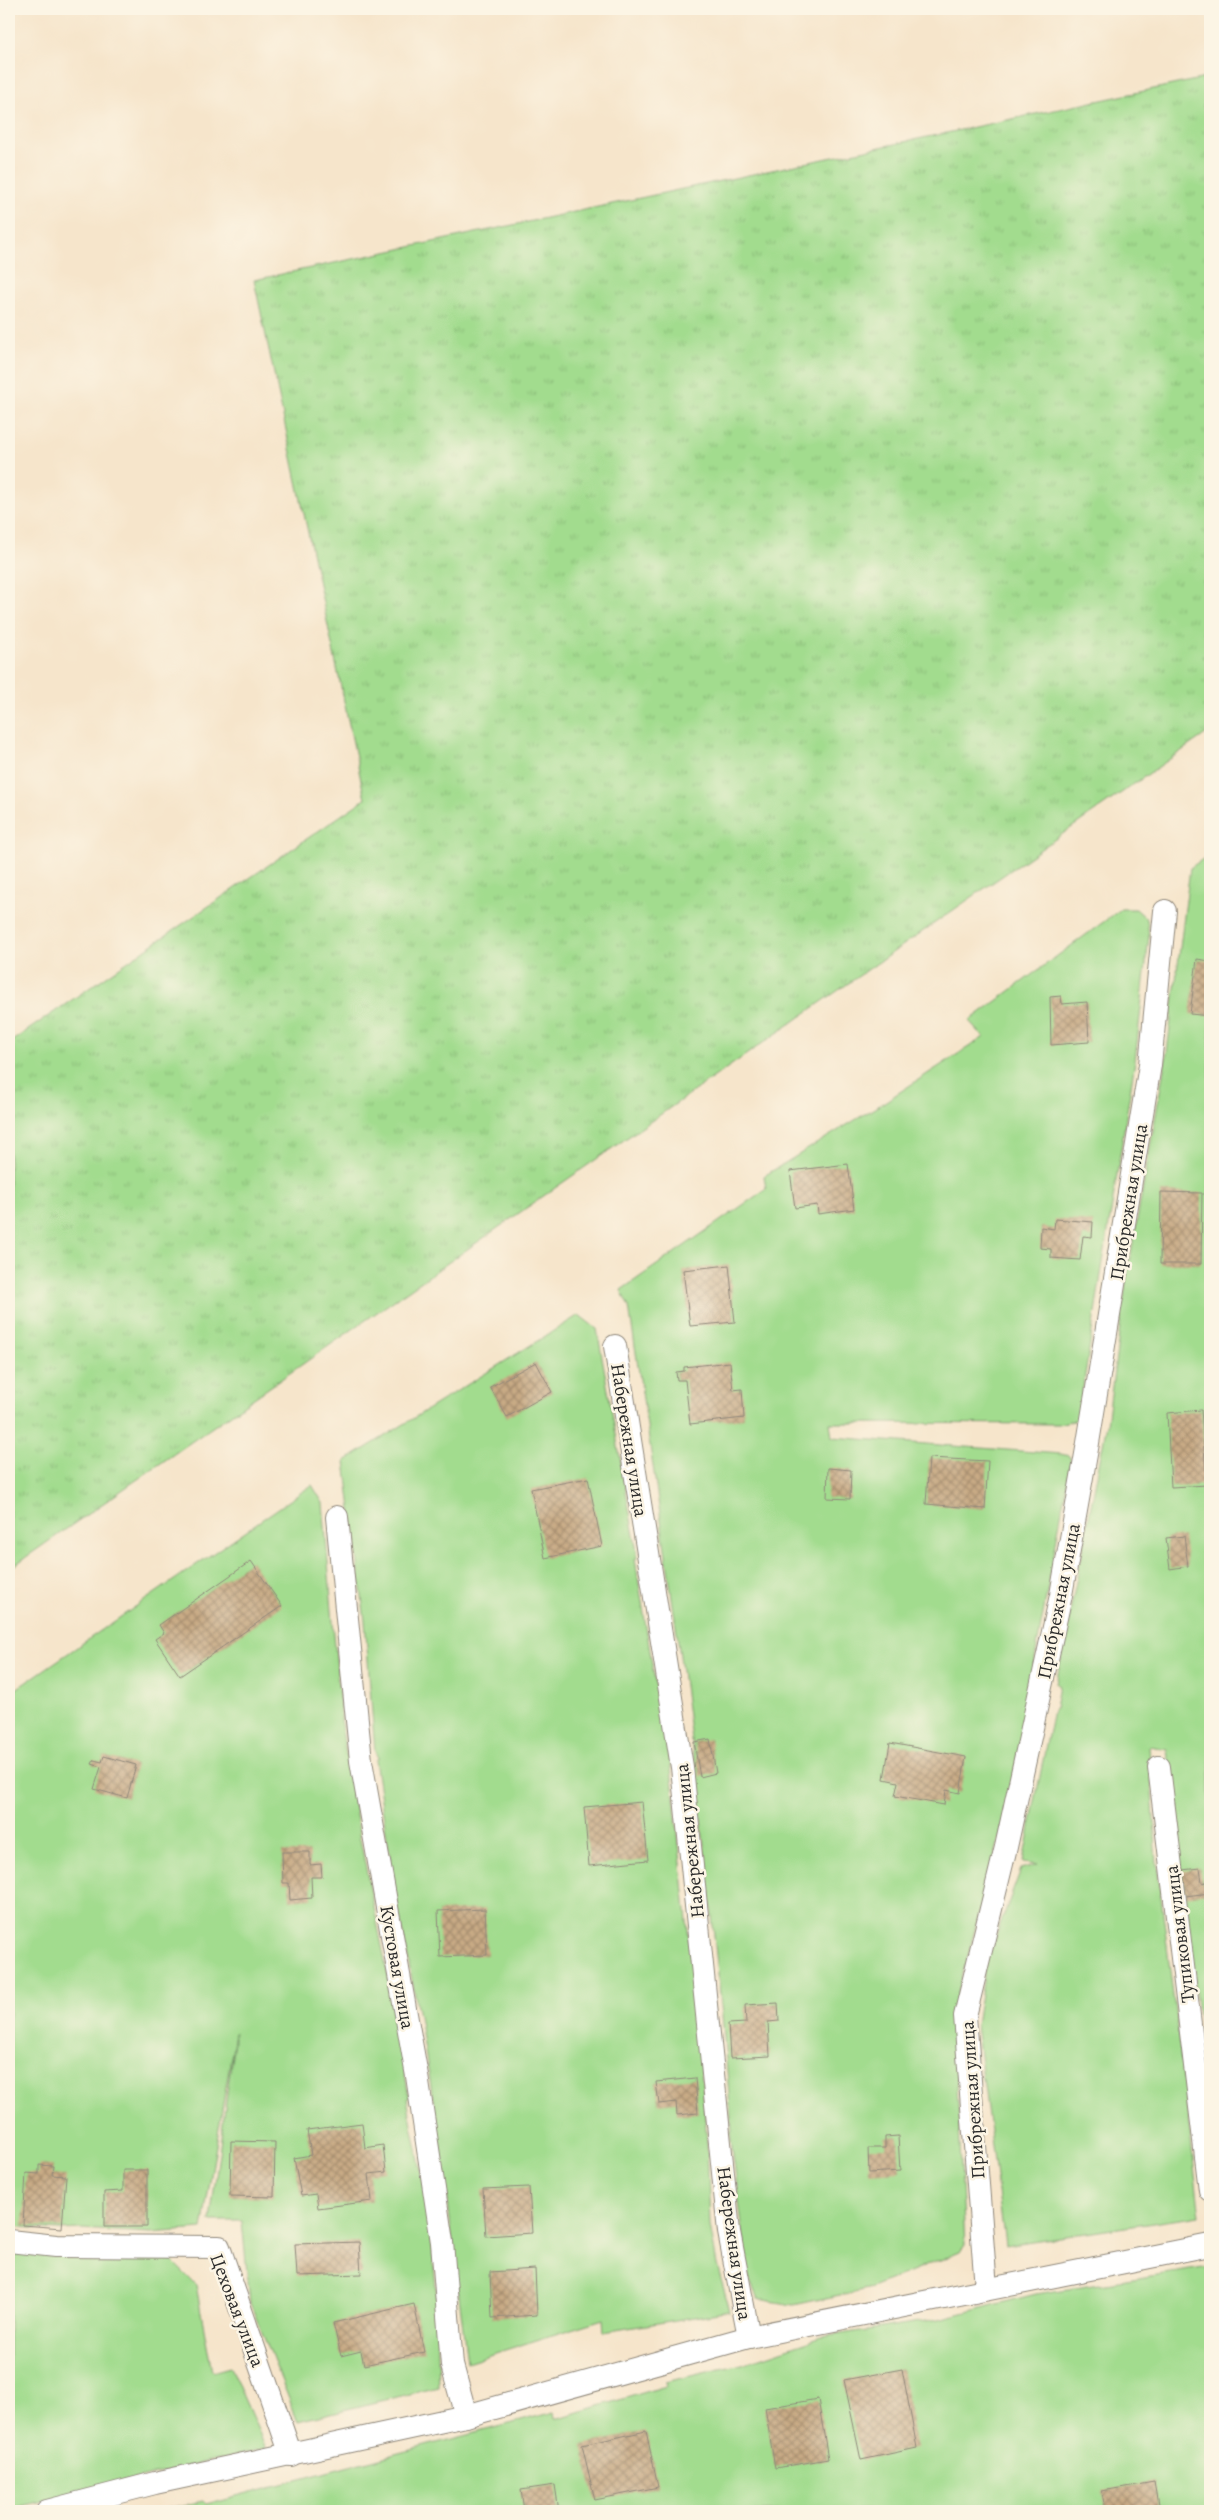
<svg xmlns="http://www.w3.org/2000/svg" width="1219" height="2520" font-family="Alegreya,serif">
	<defs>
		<pattern id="grass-tufts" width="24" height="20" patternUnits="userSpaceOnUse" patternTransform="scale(1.25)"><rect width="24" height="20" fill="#a2dc8e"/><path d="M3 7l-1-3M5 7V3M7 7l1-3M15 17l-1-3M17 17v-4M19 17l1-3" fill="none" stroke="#8cbd7b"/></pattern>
		<pattern id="building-cross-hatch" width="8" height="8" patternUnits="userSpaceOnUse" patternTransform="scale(1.25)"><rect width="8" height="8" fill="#c8aa85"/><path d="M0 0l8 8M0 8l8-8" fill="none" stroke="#a38b6d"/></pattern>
	</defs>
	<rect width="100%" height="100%" fill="#fcf5e5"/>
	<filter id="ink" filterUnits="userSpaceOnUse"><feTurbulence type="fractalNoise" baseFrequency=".02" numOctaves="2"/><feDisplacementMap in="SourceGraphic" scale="10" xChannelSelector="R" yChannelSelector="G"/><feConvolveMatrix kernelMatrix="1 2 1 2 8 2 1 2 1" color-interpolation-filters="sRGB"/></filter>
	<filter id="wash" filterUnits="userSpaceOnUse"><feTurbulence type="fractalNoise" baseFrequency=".0096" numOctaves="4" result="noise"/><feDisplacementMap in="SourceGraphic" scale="20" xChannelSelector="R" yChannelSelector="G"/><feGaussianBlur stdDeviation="1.12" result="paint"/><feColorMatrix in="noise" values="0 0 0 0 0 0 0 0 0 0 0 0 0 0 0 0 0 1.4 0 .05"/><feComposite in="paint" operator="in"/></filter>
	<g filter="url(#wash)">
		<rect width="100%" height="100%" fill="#f6e5cb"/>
		<!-- grass -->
		<polygon fill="url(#grass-tufts)" stroke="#66845c" points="1210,77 1210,731 9,1569 9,1043 365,799 254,280"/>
		<!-- garden -->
		<g fill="#a2dc8e" stroke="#66845c">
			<polygon points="1210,854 1210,2101 1193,1977 1167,1749 1149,1746 1157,1864 1200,2216 1005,2245 976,2025 986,1963 1021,1869 1038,1864 1023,1862 1053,1710 1055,1709 1059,1686 1056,1684 1107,1424 1126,1282 1167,1052 1190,868"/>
			<path d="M1121,909H1136L1147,919L1149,936L1135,1061L1078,1419L1058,1424L830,1423L832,1437L1061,1454L1069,1456L1071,1460L1008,1807L958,1992L954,2024L965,2245L960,2252L872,2288L794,2305L758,2299L749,2279L730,2133L732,2132C711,1856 671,1581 629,1307L621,1290L766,1189L764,1176L886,1101L984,1037L969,1021Z"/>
			<polygon points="579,1315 597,1329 638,1558 635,1559 662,1725 667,1730 696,2007 707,2142 710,2226 717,2265 730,2311 604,2332 603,2319 467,2362 442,2153 420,2021 396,1897 375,1760 378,1758 375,1752 365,1621 345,1461"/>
			<polygon points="312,1485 323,1503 342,1730 360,1839 393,2000 409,2098 407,2099 429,2211 436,2288 439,2387 298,2421 250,2303 242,2221 210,2221 235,2033 202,2229 151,2233 81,2229 60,2230 9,2226 9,1694"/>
			<polygon points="9,2252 93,2253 171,2260 196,2285 212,2372 230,2367 266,2448 9,2509"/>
			<polygon points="1210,2267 1210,2511 155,2511 203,2501 206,2504 554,2412 555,2418 559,2418 666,2386 665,2382 742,2364 822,2337 939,2319 1036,2294"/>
		</g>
		<g id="blocks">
			<!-- building -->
			<g fill="url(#building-cross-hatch)">
				<polygon points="1197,959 1210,961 1210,1016 1190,1014"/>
				<polygon points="1061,996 1062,1004 1087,1002 1089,1042 1051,1045 1050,997"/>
				<polygon points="848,1164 854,1209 818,1214 817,1205 795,1208 790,1171"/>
				<polygon points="1161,1192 1202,1193 1201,1264 1160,1264"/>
				<polygon points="1055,1219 1093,1222 1092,1237 1083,1236 1080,1260 1051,1258 1051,1249 1040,1248 1041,1227 1054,1229"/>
				<polygon points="729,1265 735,1322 690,1326 683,1270"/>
				<polygon points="536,1362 552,1392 507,1417 490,1387"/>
				<polygon points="730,1362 733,1390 742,1389 744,1418 690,1424 685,1380 677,1380 676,1372 684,1371 684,1367"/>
				<polygon points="1201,1410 1207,1485 1171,1487 1167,1413"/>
				<polygon points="929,1458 988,1461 985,1509 926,1504"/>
				<polygon points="828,1468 851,1470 850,1499 827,1498"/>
				<polygon points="588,1478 602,1546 545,1558 531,1489"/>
				<polygon points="1184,1536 1188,1566 1170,1569 1166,1538"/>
				<polygon points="251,1561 282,1606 180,1676 155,1639 164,1633 159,1625"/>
				<polygon points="710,1739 716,1773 700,1777 694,1742"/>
				<polygon points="890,1743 966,1757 960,1793 946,1790 944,1805 895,1796 898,1782 884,1779"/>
				<polygon points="104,1756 136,1765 127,1798 94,1789 101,1767 92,1764 94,1760 102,1762"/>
				<polygon points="642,1802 648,1860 589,1866 584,1807"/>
				<polygon points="282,1852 310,1852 310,1865 321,1864 322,1877 311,1877 312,1898 290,1900 289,1883 283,1883"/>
				<polygon points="1200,1868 1202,1883 1210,1881 1210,1893 1185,1896 1182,1870"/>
				<polygon points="485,1909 487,1955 440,1957 438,1911"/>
				<polygon points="778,2003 779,2021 768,2022 770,2056 730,2058 728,2024 746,2023 745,2005"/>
				<polygon points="695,2078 698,2113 677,2115 676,2102 659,2104 656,2082"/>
				<polygon points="362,2123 365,2148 383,2145 386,2172 369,2174 372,2201 318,2208 316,2194 301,2196 294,2158 311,2155 307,2130"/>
				<polygon points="898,2136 900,2171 869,2173 868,2148 885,2148 885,2137"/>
				<polygon points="231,2141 275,2142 274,2197 230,2196"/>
				<polygon points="39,2165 53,2166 52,2175 66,2176 62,2228 23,2225 26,2173 39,2174"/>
				<polygon points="123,2170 147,2170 147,2227 104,2227 104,2192 123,2191"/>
				<polygon points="529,2187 532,2233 486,2236 483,2189"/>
				<polygon points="359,2242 361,2274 297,2276 295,2244"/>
				<polygon points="535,2269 537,2315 492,2318 490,2272"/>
				<polygon points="414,2304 424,2352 364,2365 361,2351 341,2356 333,2323"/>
				<polygon points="902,2369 917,2448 861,2460 844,2380"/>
				<polygon points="818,2399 828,2459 775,2468 765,2408"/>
				<polygon points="646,2431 658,2487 595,2500 582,2445"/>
				<polygon points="1154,2482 1159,2511 1105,2511 1102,2491"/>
				<polygon points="555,2485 559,2511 524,2511 521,2490"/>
			</g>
		</g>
	</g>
	<g filter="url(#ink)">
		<use href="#blocks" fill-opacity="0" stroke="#90887b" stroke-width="1"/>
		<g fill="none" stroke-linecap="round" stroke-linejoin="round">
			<!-- lane casing -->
			<g stroke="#90887b" stroke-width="24">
				<g id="lane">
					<polyline points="615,1346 682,1767 729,2232 749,2337"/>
					<polyline points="337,1517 361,1761 417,2076 442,2242 452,2365 466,2416"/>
					<polyline points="1159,1767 1210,2190"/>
					<polyline points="9,2241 56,2246 219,2247 291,2455"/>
					<polyline points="986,2288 965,2016 1006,1847 1061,1595 1088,1443 1150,1065 1165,911"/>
					<polyline points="47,2511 155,2483 466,2416 749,2337 1210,2245"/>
				</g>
			</g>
			<!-- lane -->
			<use href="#lane" stroke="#fff" stroke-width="22"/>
		</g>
	</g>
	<g text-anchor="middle" stroke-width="5" stroke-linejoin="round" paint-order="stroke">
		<!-- street labels -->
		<g font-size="19" fill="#2b2b2b" stroke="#fcf5e5">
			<text transform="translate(1128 1202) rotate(-81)" y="7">Прибрежная улица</text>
			<text transform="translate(630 1440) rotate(81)" y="7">Набережная улица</text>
			<text transform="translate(1058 1601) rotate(-79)" y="7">Прибрежная улица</text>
			<text transform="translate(689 1841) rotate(-96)" y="7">Набережная улица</text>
			<text transform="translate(1179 1934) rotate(-97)" y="7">Тупиковая улица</text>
			<text transform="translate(398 1967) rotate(80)" y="7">Кустовая улица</text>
			<text transform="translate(972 2100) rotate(-94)" y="7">Прибрежная улица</text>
			<text transform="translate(735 2243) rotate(82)" y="7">Набережная улица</text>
			<text transform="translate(238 2310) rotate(69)" y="7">Цеховая улица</text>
		</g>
	</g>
	<!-- margin -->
	<rect width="1219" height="2520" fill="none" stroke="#fcf5e5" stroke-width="30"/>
</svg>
